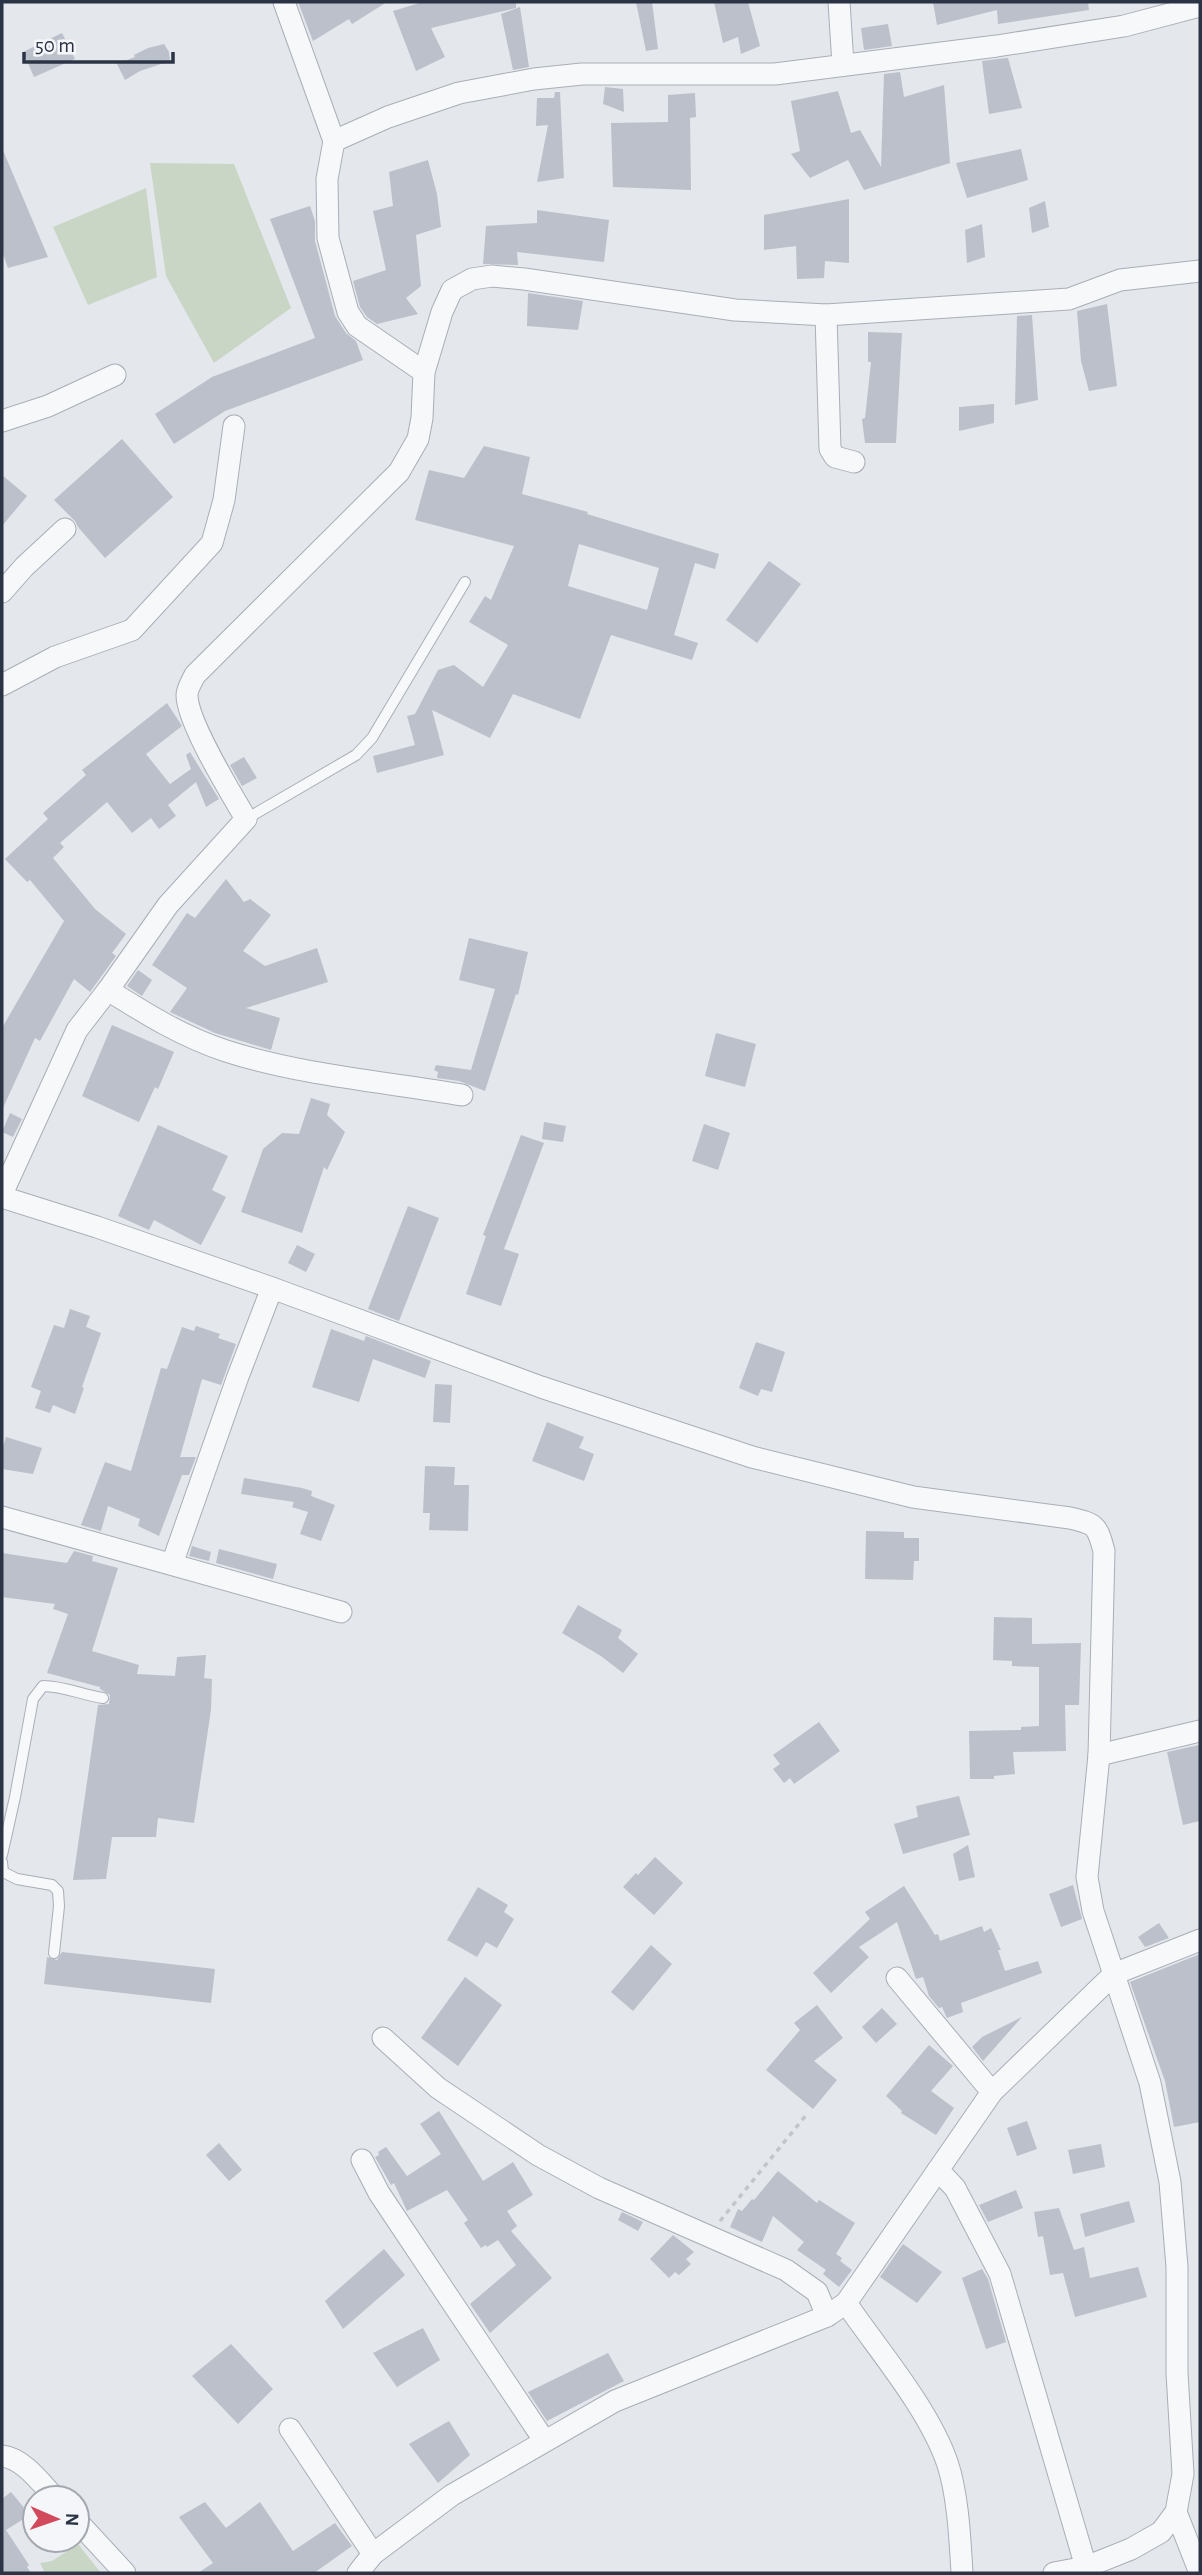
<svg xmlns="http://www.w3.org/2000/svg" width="1202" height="2575" font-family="'Alegreya Sans',sans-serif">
	<rect width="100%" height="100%" fill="#e4e7ec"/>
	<!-- green -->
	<g fill="#c9d6c5">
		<polygon points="150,163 234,164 291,308 214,363 166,276"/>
		<polygon points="146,188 157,277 88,305 53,227"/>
		<polygon points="78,2544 101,2573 45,2573 40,2563 52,2561"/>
	</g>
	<!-- building -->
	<g fill="#bbc0ca" fill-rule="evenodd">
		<polygon points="298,2 387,2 352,24 349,19 313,41"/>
		<polygon points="423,2 516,2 516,8 431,28 445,57 416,71 393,11"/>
		<polygon points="636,2 652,2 658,49 646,51"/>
		<polygon points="714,2 748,2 760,46 741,54 738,37 723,43"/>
		<polygon points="933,2 1088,2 1089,10 998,24 997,10 937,25"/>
		<polygon points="520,7 529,67 513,70 501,14"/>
		<polygon points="888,24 892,46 864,50 861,28"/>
		<polygon points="62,33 75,59 34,77 23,52"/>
		<polygon points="164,44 169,52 170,61 140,71 125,80 117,64 135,57 134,55 148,48"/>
		<polygon points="1006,58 1008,58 1022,108 989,114 982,61"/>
		<polygon points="900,72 904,97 944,85 950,163 864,190 848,160 810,178 791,154 800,151 791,101 838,91 851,133 860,130 881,167 884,74"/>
		<polygon points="605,87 623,89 624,112 603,104"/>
		<polygon points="555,92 560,92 564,178 537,182 548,125 536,126 537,98 554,98"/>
		<polygon points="695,93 696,117 690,118 691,190 613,187 611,123 668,122 668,95"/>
		<polygon points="2,148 48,257 8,268 2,251"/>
		<polygon points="1021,149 1028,180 967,198 956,163"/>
		<polygon points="428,160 437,194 441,227 416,235 421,286 406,298 418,314 377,324 367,317 360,307 353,281 386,270 373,211 393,206 389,172"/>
		<polygon points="849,199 849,263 825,261 824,278 797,279 796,246 764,250 764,215"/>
		<polygon points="1045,201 1049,227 1032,233 1029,208"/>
		<polygon points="310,206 315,221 315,241 335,316 346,333 356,341 363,360 225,411 174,444 155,414 212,377 315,338 270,219"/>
		<polygon points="537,210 609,220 604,262 517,252 518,265 483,264 486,226 537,223"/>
		<polygon points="982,224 985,257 967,263 965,230"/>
		<polygon points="528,293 583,301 578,330 527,326"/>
		<polygon points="1107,304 1117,386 1089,391 1081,361 1077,311"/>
		<polygon points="1032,315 1038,400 1015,405 1017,316"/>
		<polygon points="868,332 902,333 896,443 865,443 862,419 865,418 871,362 868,362"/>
		<polygon points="994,404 994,423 959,431 959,407"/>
		<polygon points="122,439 173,497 105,558 78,527 75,521 54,500"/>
		<path d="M484,446L530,457L522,494L588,512L587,514L719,554L715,569L695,563L674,635L698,643L692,660L611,635L580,719L513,694L490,738L432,710L444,755L377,773L373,756L415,745L407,716L415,714L438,670L454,665L483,687L508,645L469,622L485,596L491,600L514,546L415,520L429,470L464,478ZM579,544L659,568L647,610L568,586Z"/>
		<polygon points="2,475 27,496 2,526"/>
		<polygon points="769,561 801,584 757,643 726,620"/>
		<polygon points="167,703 182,726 146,754 170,784 191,769 186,755 190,752 219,799 206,807 196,782 168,805 176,816 159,829 151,818 132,833 107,802 60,843 64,847 53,858 95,909 126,934 112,953 116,956 90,992 74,979 40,1041 35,1038 2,1110 2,1028 64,921 30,880 27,882 5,859 48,819 43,813 86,775 82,770"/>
		<polygon points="244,757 257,778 242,786 230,765"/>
		<polygon points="226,879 244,902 250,899 271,915 243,951 265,966 317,948 328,982 246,1008 280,1018 271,1050 215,1033 170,1012 187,988 152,965 187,913 195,918"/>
		<polygon points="469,938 528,952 518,995 516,994 485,1091 459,1081 437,1078 438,1072 434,1070 436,1065 471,1070 495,989 459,980"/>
		<polygon points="138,970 152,980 142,996 127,986"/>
		<polygon points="112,1025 174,1052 158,1089 155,1087 139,1122 82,1096"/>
		<polygon points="716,1033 756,1044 745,1087 705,1076"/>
		<polygon points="311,1098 330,1104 327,1115 345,1132 327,1170 324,1167 302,1233 241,1212 263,1149 282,1133 299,1134"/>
		<polygon points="10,1113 22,1119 13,1137 2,1132"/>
		<polygon points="544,1122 566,1126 563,1142 542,1139"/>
		<polygon points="704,1124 730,1133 718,1170 692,1161"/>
		<polygon points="158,1125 228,1156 212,1190 226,1197 201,1245 154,1220 149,1230 118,1216"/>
		<polygon points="521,1135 544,1143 504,1249 519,1254 501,1306 466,1294 486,1236 483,1235"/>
		<polygon points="408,1206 439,1218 399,1321 368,1309"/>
		<polygon points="297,1245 315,1254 306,1272 288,1263"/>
		<polygon points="70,1309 90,1316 86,1327 101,1333 82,1387 84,1388 75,1414 53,1405 50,1413 35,1408 41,1391 31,1387 54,1325 64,1328"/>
		<polygon points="196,1326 220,1334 218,1338 236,1344 221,1385 202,1379 180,1457 196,1457 189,1475 182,1475 159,1536 138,1526 140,1519 108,1506 101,1531 81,1525 105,1462 131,1471 161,1368 167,1369 182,1327 194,1331"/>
		<polygon points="331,1329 364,1341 366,1336 431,1361 425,1378 373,1359 359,1402 312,1387"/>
		<polygon points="756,1342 785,1352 772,1392 761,1389 758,1396 739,1388"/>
		<polygon points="435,1384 452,1385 450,1423 433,1422"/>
		<polygon points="547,1422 584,1437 579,1448 594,1454 584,1481 532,1461"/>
		<polygon points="6,1437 42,1448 33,1474 2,1469 2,1450"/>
		<polygon points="425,1466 455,1467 454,1485 469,1485 468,1531 429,1530 430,1513 423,1513"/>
		<polygon points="244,1478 302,1488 312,1491 311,1496 335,1505 321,1541 300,1534 308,1512 292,1507 294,1502 241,1494"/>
		<polygon points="866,1531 904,1532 904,1538 919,1538 919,1561 914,1561 913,1580 865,1579"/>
		<polygon points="192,1546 211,1552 209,1561 189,1556"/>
		<polygon points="219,1549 277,1564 273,1579 216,1563"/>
		<polygon points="74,1551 93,1556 92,1561 118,1568 92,1651 139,1665 137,1674 175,1676 177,1657 206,1655 204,1678 212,1679 211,1710 194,1823 158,1818 156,1837 112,1837 106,1879 73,1880 98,1705 109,1704 110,1695 100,1689 100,1687 47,1673 68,1614 53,1609 55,1604 2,1597 2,1553 67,1563"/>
		<polygon points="578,1605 622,1630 618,1638 638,1654 623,1673 601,1656 562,1633"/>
		<polygon points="994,1617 1032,1618 1032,1644 1081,1643 1079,1705 1065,1705 1066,1751 1013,1752 1015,1774 994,1776 994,1779 970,1779 969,1731 1021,1730 1021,1727 1039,1726 1039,1667 1012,1666 1012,1661 993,1660"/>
		<polygon points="819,1722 840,1751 794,1784 790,1778 784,1783 773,1769 780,1764 773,1755"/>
		<polygon points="1199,1745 1200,1821 1183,1825 1167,1752"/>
		<polygon points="959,1796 970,1835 903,1854 894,1824 918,1817 916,1806"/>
		<polygon points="968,1845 975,1877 959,1881 953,1854"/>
		<polygon points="655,1857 683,1883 654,1915 623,1887 636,1873 638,1875"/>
		<polygon points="1073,1885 1082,1919 1061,1927 1049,1894"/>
		<polygon points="904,1886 935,1935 938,1934 940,1941 982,1926 984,1932 991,1928 1001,1950 998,1950 1005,1971 1038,1961 1042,1973 961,2003 963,2012 947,2018 942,2007 939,2008 929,1996 923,1977 916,1979 897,1922 859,1947 869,1957 831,1993 813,1973 870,1919 865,1912"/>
		<polygon points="478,1887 508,1905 504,1912 514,1919 497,1948 486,1942 477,1957 447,1940"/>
		<polygon points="1159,1923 1169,1938 1145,1947 1138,1937"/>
		<polygon points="651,1945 672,1964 633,2011 611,1992"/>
		<polygon points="62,1952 215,1969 211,2003 44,1984 47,1957 57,1960"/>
		<polygon points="1200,1954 1200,2122 1174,2127 1165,2081 1130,1982"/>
		<polygon points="465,1977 502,2005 458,2066 421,2038"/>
		<polygon points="817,2005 843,2038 814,2061 837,2080 813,2109 766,2070 800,2030 794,2023"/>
		<polygon points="882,2008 897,2024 876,2043 862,2027"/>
		<polygon points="1022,2017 983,2061 972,2047 982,2037"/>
		<polygon points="929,2045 953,2066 931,2091 954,2108 936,2135 901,2113 902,2111 886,2096"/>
		<polygon points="439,2111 483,2181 513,2162 533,2195 507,2211 517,2226 511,2231 552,2278 490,2333 470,2304 516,2265 498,2240 487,2247 486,2245 481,2248 464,2223 468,2220 447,2190 407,2211 394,2183 391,2185 375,2157 379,2155 378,2152 386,2147 407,2176 441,2154 420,2124"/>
		<polygon points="1027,2121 1037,2149 1017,2156 1007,2128"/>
		<polygon points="219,2143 242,2170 229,2181 206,2155"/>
		<polygon points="1101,2144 1105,2167 1073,2174 1068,2150"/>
		<polygon points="778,2171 817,2203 819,2200 855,2223 836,2254 842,2258 840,2261 852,2270 839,2287 823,2274 826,2270 797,2250 804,2242 773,2216 762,2242 730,2227 738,2209 742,2211 752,2199 754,2200"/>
		<polygon points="1016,2190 1023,2208 988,2222 979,2205"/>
		<polygon points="1129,2201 1135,2222 1085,2237 1080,2214"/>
		<polygon points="1059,2208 1074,2250 1084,2247 1090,2278 1138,2267 1147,2297 1075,2317 1063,2273 1050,2275 1043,2236 1038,2237 1034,2212"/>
		<polygon points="622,2212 643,2222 638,2231 618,2220"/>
		<polygon points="673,2235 694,2252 686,2259 691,2264 679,2275 675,2272 669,2278 650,2259"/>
		<polygon points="903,2244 942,2272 917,2303 880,2277"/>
		<polygon points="384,2249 405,2275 343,2329 325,2301"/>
		<polygon points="982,2269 988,2279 1006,2342 986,2349 962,2278"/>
		<polygon points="423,2328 440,2360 397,2387 373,2353"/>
		<polygon points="231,2344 273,2389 238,2424 192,2376"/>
		<polygon points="608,2353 624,2381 547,2421 528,2392"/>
		<polygon points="449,2421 470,2455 438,2483 409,2444"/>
		<polygon points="11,2492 30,2515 6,2530 29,2565 27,2567 31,2573 2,2573 2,2499"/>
		<polygon points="205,2502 226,2528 260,2502 293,2551 335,2523 352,2546 314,2573 198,2573 213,2563 179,2517"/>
	</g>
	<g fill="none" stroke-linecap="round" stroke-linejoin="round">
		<!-- service casing -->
		<g stroke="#a9aeb7" stroke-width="12">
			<g id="service">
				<polyline points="246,819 356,755 372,738 465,582"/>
				<path d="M2,1855L15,1797L33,1699L43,1686C64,1686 82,1695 103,1698"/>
				<polyline points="2,1862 3,1872 17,1879 52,1885 58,1891 59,1906 54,1953"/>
			</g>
		</g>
		<!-- minor casing -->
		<g stroke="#a9aeb7" stroke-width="23">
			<g id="minor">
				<polyline points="284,2 334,141 327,179 328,238 348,312 357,326 424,372"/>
				<polyline points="839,2 843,65"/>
				<polyline points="334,141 388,117 459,93 534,79 582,74 775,74 997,46 1124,26 1200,6"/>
				<polyline points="826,315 830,449 835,457 854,462"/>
				<polyline points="2,421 48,406 115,375"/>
				<polyline points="2,592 24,567 65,529"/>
				<polyline points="2,685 55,657 132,630 212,543 224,500 234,426"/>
				<path d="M108,990C146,1014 183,1037 226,1051C300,1075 386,1082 462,1095"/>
				<path d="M2,1194L77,1030L108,990L168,905L246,819C231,793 187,722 187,695C187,689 192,681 195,675L399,472L418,439L422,418L424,372L442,312L452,290L472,279L492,276L524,279L735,310L826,315L1069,299L1120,280L1200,271"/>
				<path d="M2,1197L97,1227L272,1288L541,1387L752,1457L913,1497L1070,1518C1096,1524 1097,1525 1104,1551L1099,1755L1087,1877L1093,1911L1150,2083L1170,2182L1177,2267V2373L1183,2474L1176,2512L1161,2532L1131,2549L1086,2567L1054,2573"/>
				<polyline points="2,1517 341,1612"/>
				<polyline points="172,1564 237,1379 272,1288"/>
				<polyline points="1099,1755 1200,1731"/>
				<polyline points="897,1978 992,2092"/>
				<polyline points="383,2038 438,2088 538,2155 599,2188 786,2270 817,2292 827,2316"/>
				<polyline points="362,2160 379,2193 544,2440"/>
				<polyline points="938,2170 955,2188 1000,2274 1086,2567"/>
				<path d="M846,2303C879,2351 928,2408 947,2462C958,2494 960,2539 962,2573"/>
				<polyline points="290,2429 373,2554"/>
				<path d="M2,2456C23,2458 41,2483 55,2498"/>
				<polyline points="1176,2512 1200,2573"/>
				<polyline points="77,2521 125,2573"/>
				<polyline points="358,2573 373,2554 452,2495 615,2401 827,2316 846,2303 992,2092 1114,1974 1200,1940"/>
			</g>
		</g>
		<!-- path -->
		<polyline stroke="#c2c5cb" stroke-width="3.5" stroke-dasharray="5 5" stroke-linecap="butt" points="720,2221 807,2114"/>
		<!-- service -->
		<use href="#service" stroke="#f7f8fa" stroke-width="10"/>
		<!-- minor -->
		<use href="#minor" stroke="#f7f8fa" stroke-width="21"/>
	</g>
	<!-- border -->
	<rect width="1202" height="2575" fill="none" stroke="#2b3445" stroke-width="7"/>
	<!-- north arrow -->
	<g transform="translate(56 2519) rotate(92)"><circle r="33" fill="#f4f6f9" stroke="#a4a8b1" stroke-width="2"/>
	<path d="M0-5L12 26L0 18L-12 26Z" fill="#d1495b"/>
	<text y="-10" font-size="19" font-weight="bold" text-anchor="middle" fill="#2b3445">N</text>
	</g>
	<!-- scale -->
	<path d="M24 52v10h149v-10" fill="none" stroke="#2b3445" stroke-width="3.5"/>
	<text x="35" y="52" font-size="21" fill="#2b3445" stroke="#f4f6f9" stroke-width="5" paint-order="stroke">50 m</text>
</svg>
